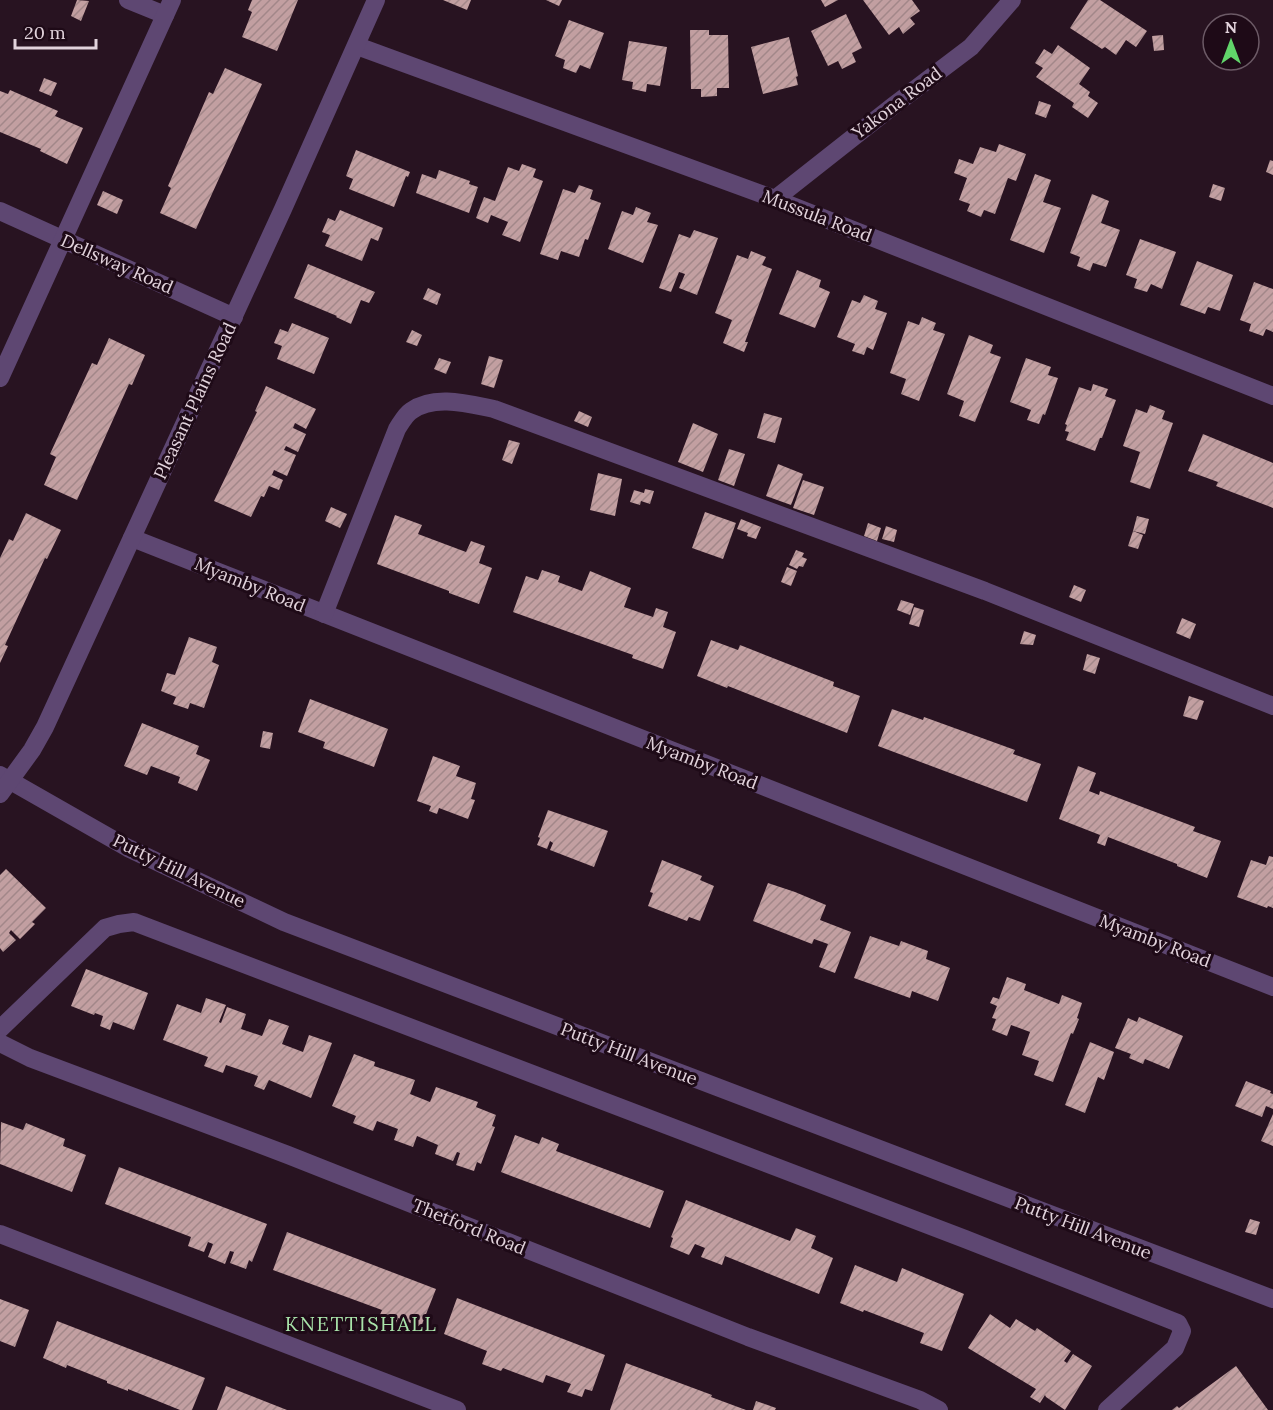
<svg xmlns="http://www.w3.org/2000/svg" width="1273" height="1410" font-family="Lora,serif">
	<defs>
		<pattern id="building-hatch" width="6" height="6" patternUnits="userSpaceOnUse" patternTransform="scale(1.5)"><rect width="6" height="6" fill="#c29fa1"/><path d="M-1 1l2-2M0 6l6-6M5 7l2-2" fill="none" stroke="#a28789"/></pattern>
	</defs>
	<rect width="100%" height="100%" fill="#281321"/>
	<!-- building -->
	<g fill="url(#building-hatch)">
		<polygon points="77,0 89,1 81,21 71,16"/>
		<polygon points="252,0 298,0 277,51 242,37 252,12 248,10"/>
		<polygon points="443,0 471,0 467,10"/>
		<polygon points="546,0 562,0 559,6"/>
		<polygon points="821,0 838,0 825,7"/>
		<polygon points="863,0 912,0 920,11 910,18 915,24 903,34 899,27 889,35"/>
		<polygon points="1088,0 1100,0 1147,31 1136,47 1126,40 1116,55 1105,47 1102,49 1070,28"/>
		<polygon points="846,14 862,48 852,53 856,62 842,69 838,61 828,66 811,31"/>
		<polygon points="569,20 604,33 590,69 580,65 576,73 563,68 565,60 555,56"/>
		<polygon points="690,30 709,30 709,35 728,35 729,88 717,88 717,96 701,97 701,89 691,89"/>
		<polygon points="1163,35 1164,50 1154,51 1152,36"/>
		<polygon points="789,37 798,76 796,77 798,85 763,94 751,47"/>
		<polygon points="629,41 667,47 660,86 647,84 646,92 632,89 633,82 622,80"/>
		<polygon points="1058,45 1090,68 1079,84 1090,92 1088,96 1098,103 1088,118 1072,107 1074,103 1036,77 1043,68 1035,63 1044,49 1052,54"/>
		<polygon points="225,68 262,84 196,229 160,213 171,188 168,186 209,92 213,94"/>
		<polygon points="44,78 57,83 51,96 39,91"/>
		<polygon points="10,90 58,111 55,116 83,128 67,164 40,151 41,149 0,132 0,91 8,94"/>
		<polygon points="1039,101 1051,105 1046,118 1035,114"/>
		<polygon points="999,144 1026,154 1016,181 1008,178 995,214 984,210 981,217 967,211 970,204 959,200 967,178 954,173 959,159 973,164 980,147 996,152"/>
		<polygon points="356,150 410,172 408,177 406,176 394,207 349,189 353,179 346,176"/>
		<polygon points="1270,160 1273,161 1273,175 1266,172"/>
		<polygon points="522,164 536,169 533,177 543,181 520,242 502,235 508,222 491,215 488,223 476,218 484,197 495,201 508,167 519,171"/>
		<polygon points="439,170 470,181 469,184 478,187 469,213 416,193 422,174 436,179"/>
		<polygon points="1035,174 1051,180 1043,202 1061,208 1044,253 1010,240"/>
		<polygon points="1213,184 1225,188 1221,201 1209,197"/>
		<polygon points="579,185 593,190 590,199 601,203 588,240 585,239 579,257 561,251 558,260 540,254 563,189 575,193"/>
		<polygon points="103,191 123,200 117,214 97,205"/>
		<polygon points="1092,194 1109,201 1101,223 1120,230 1106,267 1093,263 1090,271 1077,266 1080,257 1070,253"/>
		<polygon points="636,207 651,213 647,222 658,225 643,263 608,249 622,211 633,215"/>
		<polygon points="340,210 383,228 378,241 371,238 362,261 325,246 330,235 322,232 328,218 335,221"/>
		<polygon points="694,230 718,238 697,295 679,288 685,274 679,272 671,292 659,288 679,234 690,238"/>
		<polygon points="1140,239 1176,252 1162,289 1151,284 1147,292 1134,288 1137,279 1126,275"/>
		<polygon points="751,251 766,257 762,265 772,269 745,342 748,342 744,352 723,343 732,320 715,313 737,255 748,259"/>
		<polygon points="1197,261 1233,275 1220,311 1208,307 1205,314 1180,305"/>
		<polygon points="308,264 375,292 369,303 361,300 351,324 336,317 337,316 294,298"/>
		<polygon points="797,270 821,280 819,287 830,292 815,328 779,314"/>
		<polygon points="1254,282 1273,289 1273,332 1266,329 1263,336 1249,331 1251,324 1240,320"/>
		<polygon points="428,288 441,294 437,305 423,299"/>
		<polygon points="864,295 878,301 875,309 887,313 873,350 867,347 864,355 852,351 855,344 837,337 852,300 860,303"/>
		<polygon points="922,317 936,323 933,330 945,334 919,401 901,394 906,379 890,373 908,321 919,325"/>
		<polygon points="292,323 329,338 314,374 277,359 282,346 274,343 280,329 288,332"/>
		<polygon points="412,330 422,335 417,346 406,342"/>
		<polygon points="969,335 993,345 990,353 1001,357 975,422 959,416 964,401 947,394"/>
		<polygon points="109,338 145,355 132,385 129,384 77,500 44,485 56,457 50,454 92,363 97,365"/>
		<polygon points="489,356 503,360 494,388 481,384"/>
		<polygon points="439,358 451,362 446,374 434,369"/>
		<polygon points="1026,358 1051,367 1048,375 1058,378 1045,415 1043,414 1039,424 1027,420 1031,410 1010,402"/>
		<polygon points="1093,384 1108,389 1105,396 1116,400 1102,438 1100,438 1095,451 1066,440 1069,432 1065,431 1067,425 1065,424 1079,387 1091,391"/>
		<polygon points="266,386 316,409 306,429 295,423 293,428 306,434 298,452 286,446 284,450 296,455 287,476 274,470 272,475 283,480 279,490 269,486 264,497 261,496 251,517 214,501 257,412 255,411"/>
		<polygon points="1150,405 1165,411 1162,419 1173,423 1150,489 1130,482 1140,452 1123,446 1136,409 1147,413"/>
		<polygon points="579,411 592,417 588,427 574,421"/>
		<polygon points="764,413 782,418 775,443 757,438"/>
		<polygon points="693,423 718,434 703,472 678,462"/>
		<polygon points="1203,434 1273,463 1273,508 1216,486 1218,482 1188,471"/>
		<polygon points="509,440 520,443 512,464 502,460"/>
		<polygon points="729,449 745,454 734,486 718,480"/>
		<polygon points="778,464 803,474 791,505 766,496"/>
		<polygon points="598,473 622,479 615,516 590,510"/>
		<polygon points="803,480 824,487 814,515 793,508"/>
		<polygon points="645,489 654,491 650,504 641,501 640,505 630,502 634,490 644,493"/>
		<polygon points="331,507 347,514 340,528 325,521"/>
		<polygon points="705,512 736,523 723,559 692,548"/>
		<polygon points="26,513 61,530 47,559 45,558 5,645 8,646 0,663 0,558 9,539 13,541"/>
		<polygon points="395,515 422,525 418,534 466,552 471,541 485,546 479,563 492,568 479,604 449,593 449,591 377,564"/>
		<polygon points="1137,516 1149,519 1145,534 1133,531"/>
		<polygon points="741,519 761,527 756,539 747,536 748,533 737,529"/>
		<polygon points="868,523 881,528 877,541 864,536"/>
		<polygon points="886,526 897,530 894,542 882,539"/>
		<polygon points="1133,531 1143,535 1138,549 1128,546"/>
		<polygon points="796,550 804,553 802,557 807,559 803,567 799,566 797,569 789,565"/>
		<polygon points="787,567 797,571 791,586 781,582"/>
		<polygon points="542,570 560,576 558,582 582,591 590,571 631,588 624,607 653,617 656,608 668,612 663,627 676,632 663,669 632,658 633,655 513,612 526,576 538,580"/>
		<polygon points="1074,585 1086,590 1081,602 1069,597"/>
		<polygon points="901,600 914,604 910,615 897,610"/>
		<polygon points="914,607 924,610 919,627 909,624"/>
		<polygon points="1182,618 1196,624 1190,639 1176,633"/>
		<polygon points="1024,631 1036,635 1033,645 1020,644"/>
		<polygon points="189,637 217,647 212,662 219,665 204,708 190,703 188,709 173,704 176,697 161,691 167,673 175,675"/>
		<polygon points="711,640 738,650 740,645 834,682 833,686 860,696 847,733 728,686 727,688 697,676"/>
		<polygon points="1087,654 1100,658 1095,674 1083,670"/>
		<polygon points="1189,696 1204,701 1197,720 1183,716"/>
		<polygon points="310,699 388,729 374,767 323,748 325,742 298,732"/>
		<polygon points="892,709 923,720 924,717 1015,750 1013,754 1041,764 1027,802 878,746"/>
		<polygon points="142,723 199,746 196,754 210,760 197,791 178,783 180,777 151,766 147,775 124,766"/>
		<polygon points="263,731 273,733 270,749 260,747"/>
		<polygon points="433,756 460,766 456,776 476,783 471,799 475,800 468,819 439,808 437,814 429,811 431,806 417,801"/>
		<polygon points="1078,766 1096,773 1089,791 1099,795 1100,791 1195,827 1193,831 1221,841 1207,878 1177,866 1177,864 1108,837 1105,846 1097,843 1100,835 1059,819"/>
		<polygon points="548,810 608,831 594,867 550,850 553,843 550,841 547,849 537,845 540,838 538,837"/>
		<polygon points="1269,856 1273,857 1273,908 1268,906 1267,908 1237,897 1251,860 1266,865"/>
		<polygon points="662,860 702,876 700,880 714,886 700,921 689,917 687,921 648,906 653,893 650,892"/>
		<polygon points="6,869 46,908 32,922 35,924 20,939 11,930 9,933 16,940 3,952 0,948 0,875"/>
		<polygon points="768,883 795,892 826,905 820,920 851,932 835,973 819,967 828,944 814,939 812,944 753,921"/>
		<polygon points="870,936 899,946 901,941 928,951 926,959 950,968 938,1001 912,991 910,998 854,978"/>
		<polygon points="86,969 148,993 134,1030 113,1022 110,1030 100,1026 103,1016 95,1013 94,1015 71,1006"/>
		<polygon points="1007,977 1026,984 1024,990 1059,1004 1062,995 1082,1003 1077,1018 1079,1019 1073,1034 1071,1033 1053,1082 1034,1075 1039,1061 1022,1055 1030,1032 1011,1025 1007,1036 992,1030 996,1019 992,1018 997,1006 990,1003 993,997 999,999"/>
		<polygon points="206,998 226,1005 219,1022 221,1023 227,1007 246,1014 241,1029 262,1036 269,1019 289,1026 282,1044 303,1052 309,1035 332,1043 311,1098 269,1080 264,1090 254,1086 258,1076 226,1065 223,1073 204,1066 208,1057 163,1040 177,1004 201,1013"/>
		<polygon points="1139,1017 1183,1036 1169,1069 1145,1059 1143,1064 1129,1058 1131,1054 1115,1048 1128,1018 1137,1022"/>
		<polygon points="1090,1042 1114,1052 1104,1080 1098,1077 1085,1113 1065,1105"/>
		<polygon points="354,1054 375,1062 374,1066 415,1080 410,1094 430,1102 436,1087 478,1102 476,1107 496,1115 492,1126 495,1127 481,1164 477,1162 474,1171 456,1165 460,1153 457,1152 453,1161 435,1154 438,1145 417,1136 413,1147 394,1140 398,1129 377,1121 373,1131 353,1123 356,1116 332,1106"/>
		<polygon points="1246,1081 1271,1091 1270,1093 1273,1094 1273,1109 1266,1106 1262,1117 1235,1106"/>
		<polygon points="1273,1114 1273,1146 1261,1141"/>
		<polygon points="1,1122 23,1130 26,1123 65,1139 63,1146 86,1155 72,1192 0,1164"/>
		<polygon points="515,1135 539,1144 542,1137 559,1144 556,1151 664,1191 650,1228 501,1172"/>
		<polygon points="119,1167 267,1224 252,1262 249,1260 246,1269 230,1263 234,1252 230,1251 225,1264 208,1257 213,1244 208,1242 204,1252 188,1246 191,1237 105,1204"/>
		<polygon points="686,1200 790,1241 796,1228 816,1236 811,1248 833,1258 819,1294 725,1256 722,1265 701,1257 705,1248 695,1244 689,1255 670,1247 673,1238 671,1237"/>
		<polygon points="1250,1219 1260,1222 1256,1235 1245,1232"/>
		<polygon points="287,1232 436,1289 421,1327 398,1318 396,1323 379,1317 382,1310 273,1270"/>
		<polygon points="855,1265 897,1282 902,1268 964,1294 942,1351 920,1343 924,1333 864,1310 863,1312 840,1303"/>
		<polygon points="457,1298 605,1355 592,1391 585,1389 582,1397 567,1392 571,1384 546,1375 543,1383 503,1368 501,1371 482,1364 487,1351 444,1334"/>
		<polygon points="0,1299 29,1310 15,1347 0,1341"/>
		<polygon points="990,1314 1010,1328 1016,1319 1035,1331 1037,1328 1071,1351 1064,1361 1067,1363 1073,1354 1092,1366 1065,1410 1046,1397 1045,1395 1040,1403 1030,1397 1036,1389 968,1348"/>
		<polygon points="57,1321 205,1378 192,1410 180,1410 128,1389 128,1391 107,1383 107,1381 67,1365 66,1368 43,1358"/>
		<polygon points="626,1363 712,1395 711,1397 746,1410 610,1410"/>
		<polygon points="1236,1366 1268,1410 1172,1410 1177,1406 1179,1408"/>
		<polygon points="226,1386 287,1410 217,1410"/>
		<polygon points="756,1401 776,1408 775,1410 753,1410"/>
	</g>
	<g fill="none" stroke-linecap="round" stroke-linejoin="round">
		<!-- minor -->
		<g stroke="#5e4772" stroke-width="18">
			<polyline points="128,0 165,15"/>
			<polyline points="357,46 775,199 1273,396"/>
			<polyline points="775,199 893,106 971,47 1012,0"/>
			<polyline points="0,211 234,317"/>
			<polyline points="0,378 172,0"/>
			<polyline points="132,538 1273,987"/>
			<path d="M324,614L397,429C401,423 405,415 411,411C434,394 469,404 494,409L985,591L1273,706"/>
			<polyline points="0,775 128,848 284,922 1273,1299"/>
			<polyline points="0,794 32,750 45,727 283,209 376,0"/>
			<polyline points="0,1029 105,928 119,924 134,922 965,1239 1178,1323 1182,1331 1175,1348 1107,1410"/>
			<polyline points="0,1043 30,1058 288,1155 748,1337 920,1400 939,1410"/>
			<polyline points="0,1234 457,1410"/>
		</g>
	</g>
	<g text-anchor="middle" stroke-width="6" stroke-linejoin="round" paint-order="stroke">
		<!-- street labels -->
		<g font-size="18" fill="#e2d3dc" stroke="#1e0a17">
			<text transform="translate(897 103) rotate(-37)" y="6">Yakona Road</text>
			<text transform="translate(817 216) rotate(21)" y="6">Mussula Road</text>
			<text transform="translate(117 264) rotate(24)" y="6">Dellsway Road</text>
			<text transform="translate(195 401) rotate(-65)" y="6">Pleasant Plains Road</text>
			<text transform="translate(250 585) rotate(22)" y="6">Myamby Road</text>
			<text transform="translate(702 763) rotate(21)" y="6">Myamby Road</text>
			<text transform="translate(179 871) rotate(26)" y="6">Putty Hill Avenue</text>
			<text transform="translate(1155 941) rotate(21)" y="6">Myamby Road</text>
			<text transform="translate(629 1054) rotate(21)" y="6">Putty Hill Avenue</text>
			<text transform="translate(469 1227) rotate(22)" y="6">Thetford Road</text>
			<text transform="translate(1083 1228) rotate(21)" y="6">Putty Hill Avenue</text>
		</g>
		<!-- neighbourhood labels -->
		<g font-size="20" letter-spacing="1.5" fill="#a9e4aa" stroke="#1e0a17">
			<text x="361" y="1331">KNETTISHALL</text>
		</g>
	</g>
	<!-- north arrow -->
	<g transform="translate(1231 42)"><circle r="28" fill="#1e0a17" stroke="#6c5a66" stroke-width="1.5"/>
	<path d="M0-4.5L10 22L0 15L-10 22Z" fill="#61d46a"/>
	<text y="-9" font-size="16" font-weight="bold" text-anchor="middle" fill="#e2d3dc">N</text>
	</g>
	<!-- scale -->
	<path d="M15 39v9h81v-9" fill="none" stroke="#e2d3dc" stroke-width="3"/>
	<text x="24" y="39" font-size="18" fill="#e2d3dc" stroke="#1e0a17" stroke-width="4.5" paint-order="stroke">20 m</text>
</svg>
